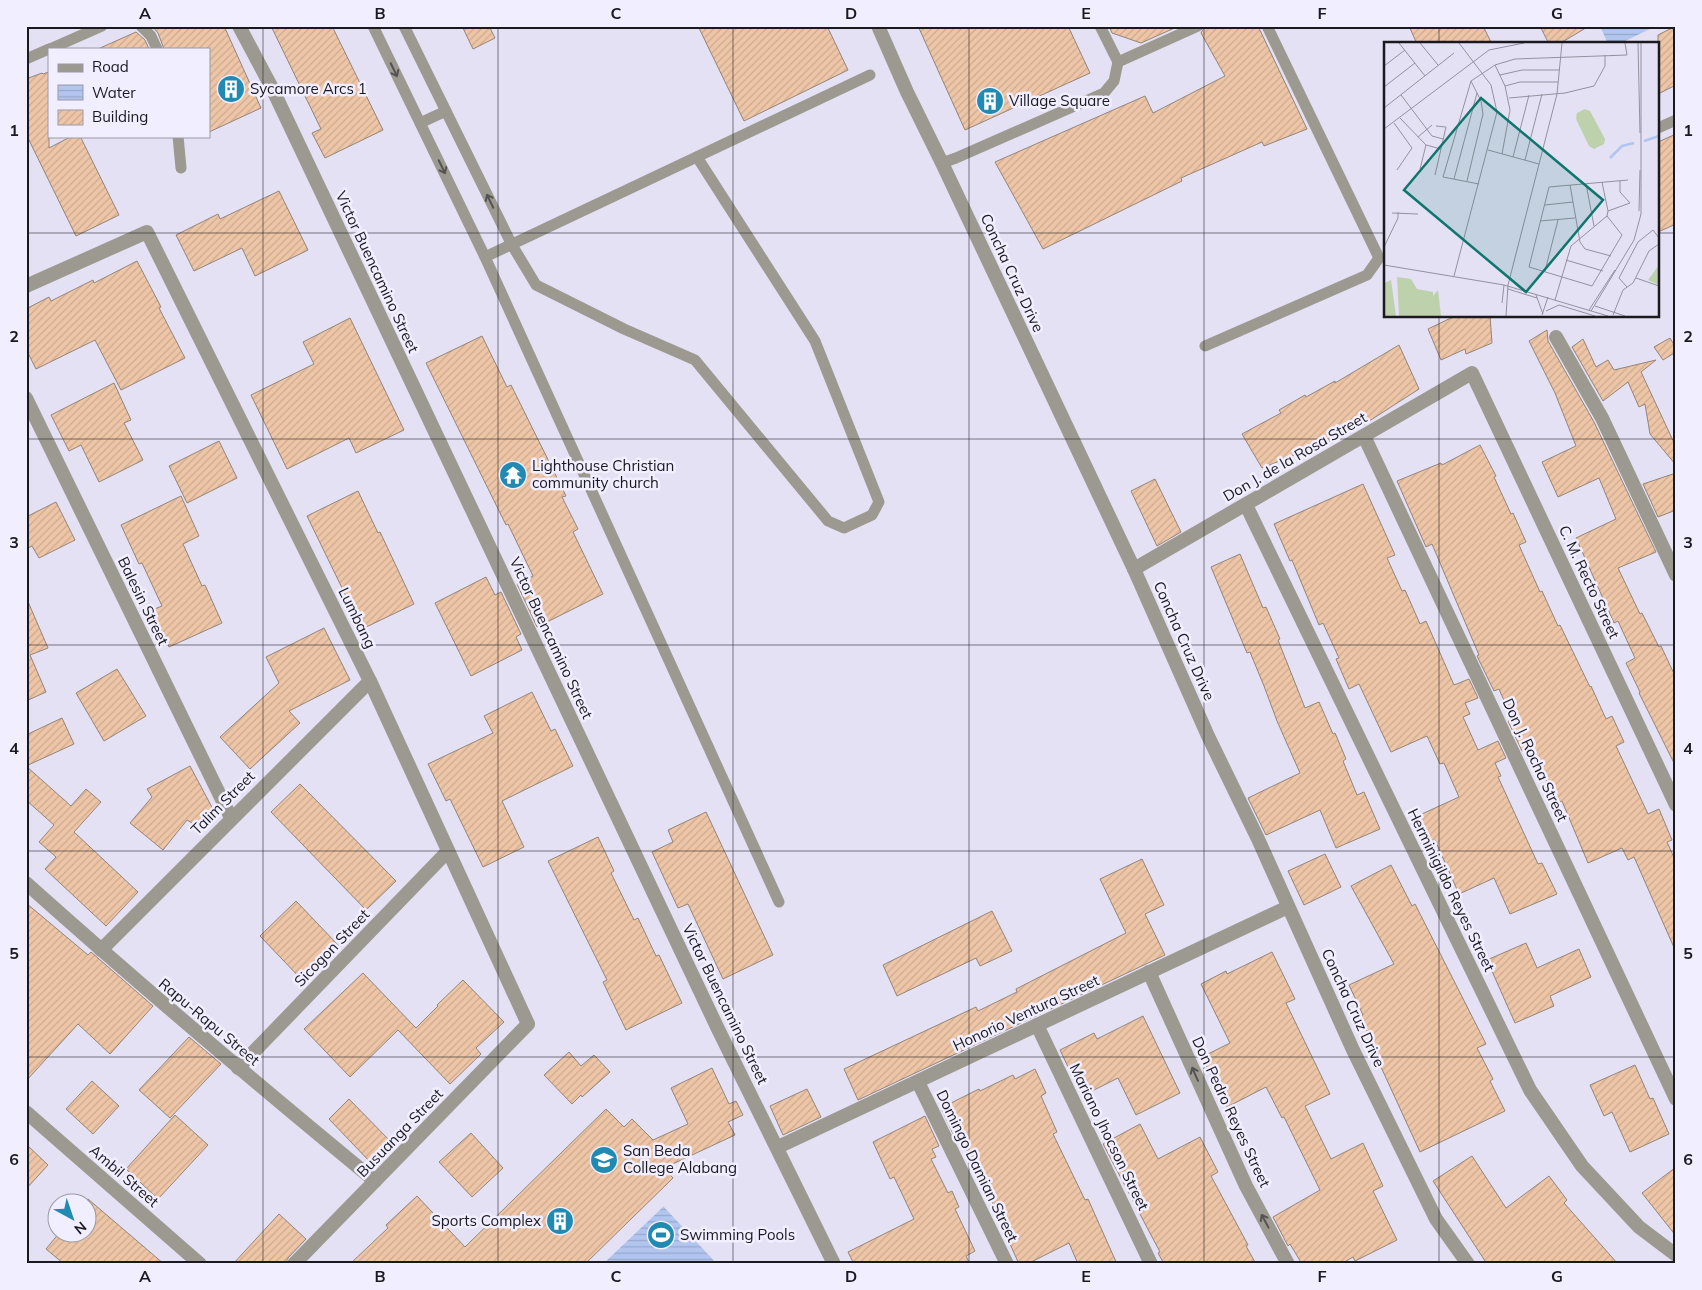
<svg xmlns="http://www.w3.org/2000/svg" width="1702" height="1290" font-family="Mulish,sans-serif">
	<defs>
		<pattern id="water-rules" width="6" height="5" patternUnits="userSpaceOnUse" patternTransform="scale(1.25)"><rect width="6" height="5" fill="#b1c5ee"/><path d="M0 2.5h6" fill="none" stroke="#98a9cc"/></pattern>
		<pattern id="building-hatch" width="6" height="6" patternUnits="userSpaceOnUse" patternTransform="scale(1.25)"><rect width="6" height="6" fill="#eec6a7"/><path d="M-1 1l2-2M0 6l6-6M5 7l2-2" fill="none" stroke="#ccaa8f"/></pattern>
	</defs>
	<rect width="100%" height="100%" fill="#e4e1f5"/>
	<!-- water -->
	<g fill="url(#water-rules)">
		<polygon points="1600,26 1656,26 1619,44 1608,44"/>
		<polygon points="663,1206 717,1264 603,1264 663,1207"/>
	</g>
	<!-- building -->
	<g fill="url(#building-hatch)" stroke="#948478">
		<polygon points="152,26 224,26 261,108 209,132 209,49 164,49 158,33"/>
		<polygon points="271,26 332,26 383,130 325,158 312,133 321,129"/>
		<polygon points="462,26 489,26 495,38 473,49"/>
		<polygon points="698,26 827,26 848,70 744,121"/>
		<polygon points="918,26 1068,26 1090,73 965,130"/>
		<polygon points="1109,26 1179,26 1141,43 1112,33"/>
		<polygon points="1205,26 1258,26 1307,129 1264,146 1262,142 1181,178 1182,181 1043,249 995,162 1145,96 1153,113 1225,76 1201,33"/>
		<polygon points="1409,26 1483,26 1492,44 1417,44"/>
		<polygon points="1540,26 1589,26 1559,44 1549,44"/>
		<polygon points="1676,26 1676,85 1658,94 1658,35"/>
		<polygon points="136,32 145,40 149,49 98,49"/>
		<polygon points="49,72 49,148 72,136 80,136 119,215 76,236 26,134 26,79 42,73 43,74"/>
		<polygon points="1676,134 1676,224 1658,232 1658,142"/>
		<polygon points="279,191 308,250 255,276 242,248 194,271 176,235 218,214 220,219"/>
		<polygon points="137,261 161,307 159,308 185,358 121,390 95,340 36,369 26,349 26,309 49,297 51,301 93,280 94,283"/>
		<polygon points="1455,316 1490,316 1492,343 1466,354 1465,349 1441,360 1428,329"/>
		<polygon points="350,318 404,430 356,453 349,438 287,469 251,395 314,364 303,342"/>
		<polygon points="1547,330 1548,341 1594,422 1656,552 1618,568 1640,614 1642,613 1659,647 1661,646 1676,678 1676,767 1639,693 1640,692 1626,663 1635,658 1618,621 1614,623 1576,538 1616,519 1599,478 1558,497 1542,462 1576,446 1555,393 1529,341"/>
		<polygon points="482,336 507,387 511,385 566,496 562,497 578,529 573,532 603,594 537,627 517,584 533,576 508,524 506,525 426,363"/>
		<polygon points="1670,338 1676,348 1676,352 1663,360 1654,347"/>
		<polygon points="1583,339 1596,367 1608,360 1614,370 1656,360 1641,372 1676,447 1676,465 1650,434 1645,404 1639,407 1628,382 1603,401 1572,347"/>
		<polygon points="1399,345 1419,389 1363,425 1362,422 1304,456 1302,452 1262,468 1242,434 1281,413 1279,410 1305,395 1306,397 1335,381 1335,383"/>
		<polygon points="114,383 131,420 124,423 143,460 99,482 81,445 69,451 51,415"/>
		<polygon points="219,441 237,478 187,503 169,466"/>
		<polygon points="1480,445 1496,476 1494,477 1511,514 1513,513 1526,542 1519,545 1540,592 1542,591 1558,626 1560,625 1590,687 1591,686 1606,719 1612,716 1624,742 1616,746 1648,814 1659,809 1672,840 1667,842 1676,862 1676,952 1634,857 1628,860 1622,848 1588,863 1562,801 1556,804 1532,747 1522,751 1508,721 1512,719 1499,689 1494,691 1477,656 1479,655 1432,544 1426,547 1397,481 1441,463 1442,465"/>
		<polygon points="1676,473 1676,510 1658,517 1643,484"/>
		<polygon points="1155,479 1181,532 1157,546 1131,491"/>
		<polygon points="1363,484 1395,555 1387,558 1402,591 1405,590 1420,624 1426,621 1454,685 1469,679 1478,698 1465,703 1470,714 1463,717 1478,750 1498,741 1506,758 1495,763 1501,776 1498,777 1538,864 1542,863 1557,894 1510,914 1494,878 1459,894 1435,840 1422,846 1411,819 1459,797 1444,763 1440,764 1427,736 1391,752 1359,684 1349,689 1336,659 1339,658 1323,623 1319,625 1292,560 1290,561 1274,524"/>
		<polygon points="358,491 378,533 380,532 414,604 362,629 307,516"/>
		<polygon points="181,496 199,536 183,544 202,586 205,585 222,623 169,647 152,610 162,606 142,563 139,564 121,525"/>
		<polygon points="56,502 75,540 39,558 32,546 26,549 26,517"/>
		<polygon points="1240,554 1263,608 1266,607 1280,639 1278,640 1305,708 1319,702 1333,734 1335,733 1346,759 1343,761 1357,795 1364,792 1380,829 1336,848 1320,810 1266,835 1248,798 1300,773 1277,721 1264,686 1250,652 1247,653 1211,567"/>
		<polygon points="486,577 495,595 501,592 521,634 516,637 522,650 471,676 435,603"/>
		<polygon points="26,597 48,648 30,655 46,692 26,701"/>
		<polygon points="324,628 350,680 289,711 300,723 250,769 220,737 279,683 266,657"/>
		<polygon points="117,669 146,716 104,741 76,693"/>
		<polygon points="532,692 551,731 555,729 573,766 502,801 524,847 483,867 450,799 446,801 428,764 493,733 484,716"/>
		<polygon points="62,718 74,744 26,766 26,735"/>
		<polygon points="26,766 71,806 86,789 101,802 74,832 138,892 106,926 45,869 56,857 39,842 54,825 26,800"/>
		<polygon points="190,766 215,813 194,824 187,820 163,850 130,823 152,797 147,789"/>
		<polygon points="300,784 396,881 366,910 271,812"/>
		<polygon points="706,812 773,955 723,979 688,904 678,908 652,852 673,842 668,830"/>
		<polygon points="598,837 614,871 611,873 634,920 638,918 656,956 659,955 682,1003 626,1030 603,982 607,980 548,861"/>
		<polygon points="1325,854 1341,887 1304,905 1288,871"/>
		<polygon points="1142,859 1164,905 1145,914 1165,955 858,1100 844,1069 976,1007 978,1011 1017,992 1016,989 1126,933 1100,879"/>
		<polygon points="1391,865 1412,906 1415,904 1486,1044 1477,1048 1493,1079 1490,1081 1505,1111 1420,1152 1375,1054 1377,1053 1360,1016 1363,1015 1349,985 1394,964 1351,886"/>
		<polygon points="296,901 339,946 303,981 260,936"/>
		<polygon points="26,903 88,955 91,952 153,1006 110,1054 78,1024 26,1081"/>
		<polygon points="992,911 1012,951 980,966 976,958 897,996 883,965"/>
		<polygon points="1526,943 1537,968 1579,949 1591,977 1550,996 1554,1006 1515,1023 1487,960"/>
		<polygon points="1272,952 1295,999 1286,1003 1330,1094 1305,1106 1331,1159 1363,1143 1383,1186 1373,1191 1397,1240 1355,1261 1353,1257 1341,1264 1302,1264 1290,1244 1288,1246 1273,1217 1320,1190 1284,1117 1282,1118 1266,1087 1227,1107 1202,1057 1230,1043 1201,984 1226,971 1227,974"/>
		<polygon points="363,973 416,1028 438,1006 437,1005 463,980 504,1022 476,1048 481,1054 450,1084 398,1030 350,1077 304,1029"/>
		<polygon points="1143,1016 1180,1093 1136,1115 1118,1078 1082,1096 1060,1050 1094,1033 1097,1039"/>
		<polygon points="189,1037 221,1064 170,1118 139,1090"/>
		<polygon points="569,1052 581,1066 594,1055 610,1072 582,1097 581,1095 572,1104 544,1075"/>
		<polygon points="1635,1065 1650,1099 1653,1098 1669,1134 1630,1152 1612,1112 1604,1116 1590,1085"/>
		<polygon points="712,1068 729,1104 736,1101 743,1115 728,1122 735,1135 664,1168 673,1178 585,1264 350,1264 388,1228 386,1225 417,1196 465,1247 606,1109 624,1127 632,1119 653,1140 688,1124 671,1088"/>
		<polygon points="1035,1069 1046,1093 1041,1096 1057,1132 1053,1134 1085,1200 1088,1199 1117,1264 1078,1264 1069,1243 1027,1264 1019,1264 992,1204 993,1203 960,1136 955,1138 941,1108 979,1089 980,1091 1013,1075 1015,1079"/>
		<polygon points="92,1081 119,1106 93,1134 66,1109"/>
		<polygon points="807,1089 821,1117 783,1135 770,1106"/>
		<polygon points="349,1099 393,1144 372,1164 329,1119"/>
		<polygon points="175,1115 208,1145 158,1199 126,1169"/>
		<polygon points="925,1116 939,1146 932,1149 936,1157 931,1159 948,1193 952,1191 959,1207 955,1209 975,1251 966,1256 970,1264 854,1264 848,1252 914,1219 894,1177 890,1179 873,1142"/>
		<polygon points="1140,1124 1158,1159 1200,1137 1218,1172 1211,1176 1248,1245 1246,1246 1256,1264 1164,1264 1158,1253 1160,1252 1103,1144"/>
		<polygon points="471,1133 503,1168 472,1197 439,1162"/>
		<polygon points="26,1144 48,1165 26,1189"/>
		<polygon points="1472,1156 1506,1208 1549,1176 1567,1200 1564,1203 1618,1264 1487,1264 1433,1181"/>
		<polygon points="1676,1167 1676,1236 1642,1193"/>
		<polygon points="88,1199 164,1264 64,1264 46,1249 60,1232 88,1232"/>
		<polygon points="279,1214 306,1239 288,1258 285,1264 233,1264"/>
	</g>
	<g fill="none" stroke-linecap="round" stroke-linejoin="round">
		<!-- service -->
		<g stroke="#9c9991" stroke-width="11">
			<polyline points="141,26 151,36 157,49"/>
			<polyline points="373,26 485,257 779,902"/>
			<polyline points="404,26 512,245 536,285 624,329 695,360 828,521 844,528 872,515 879,502 815,341 697,157"/>
			<polyline points="50,49 102,26"/>
			<polyline points="26,59 49,49"/>
			<polyline points="1118,62 1198,26"/>
			<polyline points="420,123 446,111"/>
			<polyline points="1658,128 1676,120"/>
			<polyline points="178,136 181,168"/>
			<polyline points="942,163 956,158 1104,93 1114,81 1118,62 1100,26"/>
			<polyline points="485,257 870,75"/>
			<polyline points="1205,346 1367,275 1379,258 1267,26"/>
		</g>
		<!-- minor -->
		<g stroke="#9c9991" stroke-width="14">
			<polyline points="239,26 272,88 718,1029 834,1264"/>
			<polyline points="26,286 147,232 370,681 528,1024 294,1264"/>
			<polyline points="1556,337 1602,418 1676,575"/>
			<polyline points="26,398 231,818"/>
			<polyline points="1364,436 1676,1099"/>
			<polyline points="1246,505 1530,1090 1582,1166 1639,1227 1676,1255"/>
			<polyline points="1134,569 1472,373 1676,805"/>
			<path d="M26,883C140,985 257,1084 375,1181"/>
			<polyline points="101,950 370,681"/>
			<polyline points="1149,972 1246,1186 1288,1264"/>
			<polyline points="1037,1025 1151,1264"/>
			<polyline points="238,1068 448,851"/>
			<polyline points="918,1082 1007,1264"/>
			<polyline points="26,1112 200,1264"/>
			<polyline points="778,1147 1288,907"/>
		</g>
		<!-- tertiary -->
		<polyline stroke="#9c9991" stroke-width="14" points="878,26 907,92 942,163 1134,569 1208,736 1258,839 1353,1050 1436,1219 1468,1264"/>
	</g>
	<!-- one-way arrows -->
	<defs><path id="oneway-shaft" d="M-6 0H5M1.5-3L5.5 0L1.5 3" fill="none" stroke-width="1.6" stroke-linecap="round" stroke-linejoin="round" transform="scale(1.25)"/></defs>
	<g stroke="#545352">
		<use href="#oneway-shaft" transform="translate(394 70) rotate(64)"/>
		<use href="#oneway-shaft" transform="translate(442 167) rotate(64)"/>
		<use href="#oneway-shaft" transform="translate(490 201) rotate(-116)"/>
		<use href="#oneway-shaft" transform="translate(1195 1074) rotate(-114)"/>
		<use href="#oneway-shaft" transform="translate(1265 1221) rotate(-118)"/>
	</g>
	<!-- grid -->
	<path fill="none" stroke="#1a191f" stroke-width="1" stroke-opacity="0.55" d="M263,26V1264M498,26V1264M733,26V1264M969,26V1264M1204,26V1264M1439,26V44M26,233H1386M1658,233H1676M1439,316V1264M26,439H1676M26,645H1676M26,851H1676M26,1057H1676"/>
	<!-- icons -->
	<defs>
		<g id="building-disc" transform="scale(1.4375)"><circle r="9.5" fill="#218ab2" stroke="#f1efff"/><path d="M-4-6H4V6H1V3H-1V6H-4ZM-2.5-4.3h1.7v1.8h-1.7ZM.8-4.3h1.7v1.8H.8ZM-2.5-1h1.7V.8h-1.7ZM.8-1h1.7V.8H.8Z" fill="#fff"/></g>
		<g id="temple-disc" transform="scale(1.4375)"><circle r="9.5" fill="#218ab2" stroke="#f1efff"/><path d="M0-6L5-2H3V0L6.5 2.5H4V6H1.5V3h-3V6H-4V2.5H-6.5L-3 0V-2H-5Z" fill="#fff"/></g>
		<g id="university-disc" transform="scale(1.4375)"><circle r="9.5" fill="#218ab2" stroke="#f1efff"/><path d="M0-5L7-2L0 1L-7-2ZM-4 1L0 2.5L4 1V4Q0 6-4 4Z" fill="#fff"/></g>
		<g id="stadium-disc" transform="scale(1.4375)"><circle r="9.5" fill="#218ab2" stroke="#f1efff"/><path d="M0-5a6.5 5 0 1 0 0 10a6.5 5 0 1 0 0-10ZM-3.5-1.8h7v3.6h-7Z" fill="#fff"/></g>
	</defs>
	<g fill-rule="evenodd">
		<use href="#building-disc" x="231" y="89"/>
		<use href="#building-disc" x="990" y="101"/>
		<use href="#temple-disc" x="513" y="475"/>
		<use href="#university-disc" x="604" y="1160"/>
		<use href="#building-disc" x="560" y="1221"/>
		<use href="#stadium-disc" x="661" y="1235"/>
	</g>
	<g text-anchor="middle" stroke-width="5" stroke-linejoin="round" paint-order="stroke">
		<!-- poi labels -->
		<g font-size="15" fill="#1a191f" stroke="#f1efff" text-anchor="start">
			<text x="250" y="94">Sycamore Arcs 1</text>
			<text x="1009" y="106">Village Square</text>
			<text x="532" y="471">Lighthouse Christian<tspan x="532" dy="17">community church</tspan></text>
			<text x="623" y="1156">San Beda<tspan x="623" dy="17">College Alabang</tspan></text>
			<text x="541" y="1226" text-anchor="end">Sports Complex</text>
			<text x="680" y="1240">Swimming Pools</text>
		</g>
		<!-- street labels -->
		<g font-size="15" fill="#1a191f" stroke="#f1efff">
			<text transform="translate(377 272) rotate(65)" y="5">Victor Buencamino Street</text>
			<text transform="translate(1012 273) rotate(65)" y="5">Concha Cruz Drive</text>
			<text transform="translate(1295 457) rotate(-30)" y="5">Don J. de la Rosa Street</text>
			<text transform="translate(1589 582) rotate(65)" y="5">C. M. Recto Street</text>
			<text transform="translate(143 601) rotate(64)" y="5">Balesin Street</text>
			<text transform="translate(357 618) rotate(64)" y="5">Lumbang</text>
			<text transform="translate(551 638) rotate(65)" y="5">Victor Buencamino Street</text>
			<text transform="translate(1184 641) rotate(66)" y="5">Concha Cruz Drive</text>
			<text transform="translate(1535 760) rotate(65)" y="5">Don J. Rocha Street</text>
			<text transform="translate(223 803) rotate(-45)" y="5">Talim Street</text>
			<text transform="translate(1451 890) rotate(64)" y="5">Herminigildo Reyes Street</text>
			<text transform="translate(332 948) rotate(-46)" y="5">Sicogon Street</text>
			<text transform="translate(725 1004) rotate(64)" y="5">Victor Buencamino Street</text>
			<text transform="translate(1353 1008) rotate(65)" y="5">Concha Cruz Drive</text>
			<text transform="translate(1026 1013) rotate(-25)" y="5">Honorio Ventura Street</text>
			<text transform="translate(209 1022) rotate(40)" y="5">Rapu-Rapu Street</text>
			<text transform="translate(1231 1112) rotate(65)" y="5">Don Pedro Reyes Street</text>
			<text transform="translate(400 1133) rotate(-46)" y="5">Busuanga Street</text>
			<text transform="translate(1109 1137) rotate(64)" y="5">Mariano Jhocson Street</text>
			<text transform="translate(977 1166) rotate(64)" y="5">Domingo Damian Street</text>
			<text transform="translate(124 1176) rotate(41)" y="5">Ambil Street</text>
		</g>
	</g>
	<!-- overview -->
	<g transform="translate(1384 42)">
		<rect width="275" height="275" fill="#e4e1f5"/>
		<path d="M13,235L27,237L33,247L49,250V254L54,248L57,274H15ZM7,238L12,274H0V241Z" fill="#bdd1ac"/>
		<path d="M275,223V243L264,238Z" fill="#bdd1ac"/>
		<path d="M201,67L206,69L221,97L220,102L210,107L205,104L192,77L193,71Z" fill="#bdd1ac"/>
		<path fill="none" stroke="#b1c5ee" stroke-width="2.5" d="M260,99L275,94M226,116L238,104L250,101"/>
		<path fill="none" stroke="#93919f" stroke-width="1" d="M15,1L41,34M36,1L54,23M254,1L256,91M111,23L121,44L126,68L118,112M0,24L21,8M116,33L138,28H176M121,44L136,40H174M0,45L31,21M17,53L48,94L59,97M125,56L181,51L210,44L221,24V13M0,66L70,11M16,76L42,103L57,107M10,81L28,106L13,128M0,87L105,8L140,1M34,95L48,83M104,108L155,122M129,115L145,53M141,118L158,52M36,127L42,103M51,133L62,85L52,84M70,137L93,51M83,139L99,72L97,59L87,39M218,140L224,169M95,142L59,135L87,39L111,23L131,17L243,13L241,1M202,142L210,184M186,143L196,200L201,207L227,214M161,163L189,160M255,169L256,128M8,171L34,172M223,174L238,193L208,244L145,225L165,145L244,138M156,179L191,176M0,205L14,176V170M182,218L219,229M0,223L120,243L224,274M161,229L174,178M70,234L113,70L107,43L75,1M252,236L275,244M124,243L173,52L178,1M243,245L235,236L254,200L269,188L275,196M124,247L153,256M152,253L159,272M171,258L187,204L223,174L224,169L246,161L236,150V139M118,261L120,243M211,264L241,274M205,268L231,228M162,269L175,263L211,274M207,269L250,198L257,172V1M158,273L164,255M229,273L239,248L249,241L265,209L275,202M122,274L124,243"/>
		<path fill="#0f766e" fill-opacity="0.15" stroke="#0f766e" stroke-width="2.5" d="M97,56L219,158L142,250L20,148Z"/>
		<rect width="275" height="275" fill="none" stroke="#1a191f" stroke-width="2.5"/>
	</g>
	<!-- border -->
	<rect width="1702" height="1290" fill="none" stroke="#f1efff" stroke-width="55"/>
	<!-- legend -->
	<rect x="48" y="48" width="162" height="90" fill="#f1efff" stroke="#9b99a5"/>
	<rect x="58" y="64" width="25" height="8" fill="#9c9991" stroke="#9b99a5"/>
	<text x="92" y="72" font-size="15" fill="#1a191f">Road</text>
	<rect x="58" y="85" width="25" height="15" fill="url(#water-rules)" stroke="#9b99a5"/>
	<text x="92" y="98" font-size="15" fill="#1a191f">Water</text>
	<rect x="58" y="110" width="25" height="15" fill="url(#building-hatch)" stroke="#9b99a5"/>
	<text x="92" y="122" font-size="15" fill="#1a191f">Building</text>
	<!-- north arrow -->
	<g transform="translate(72 1218) rotate(140)"><circle r="24" fill="#f1efff" stroke="#9b99a5"/>
	<path d="M0-4L9 19L0 12L-9 19Z" fill="#218ab2"/>
	<text y="-8" font-size="14" font-weight="bold" text-anchor="middle" fill="#1a191f">N</text>
	</g>
	<rect x="28" y="28" width="1646" height="1234" fill="none" stroke="#1a191f" stroke-width="2"/>
	<g font-size="16" text-anchor="middle" font-weight="bold" fill="#1a191f">
		<text x="145" y="19">A</text>
		<text x="380" y="19">B</text>
		<text x="616" y="19">C</text>
		<text x="851" y="19">D</text>
		<text x="1086" y="19">E</text>
		<text x="1322" y="19">F</text>
		<text x="1557" y="19">G</text>
		<text x="14" y="136">1</text>
		<text x="1688" y="136">1</text>
		<text x="14" y="342">2</text>
		<text x="1688" y="342">2</text>
		<text x="14" y="548">3</text>
		<text x="1688" y="548">3</text>
		<text x="14" y="754">4</text>
		<text x="1688" y="754">4</text>
		<text x="14" y="959">5</text>
		<text x="1688" y="959">5</text>
		<text x="14" y="1165">6</text>
		<text x="1688" y="1165">6</text>
		<text x="145" y="1282">A</text>
		<text x="380" y="1282">B</text>
		<text x="616" y="1282">C</text>
		<text x="851" y="1282">D</text>
		<text x="1086" y="1282">E</text>
		<text x="1322" y="1282">F</text>
		<text x="1557" y="1282">G</text>
	</g>
</svg>
